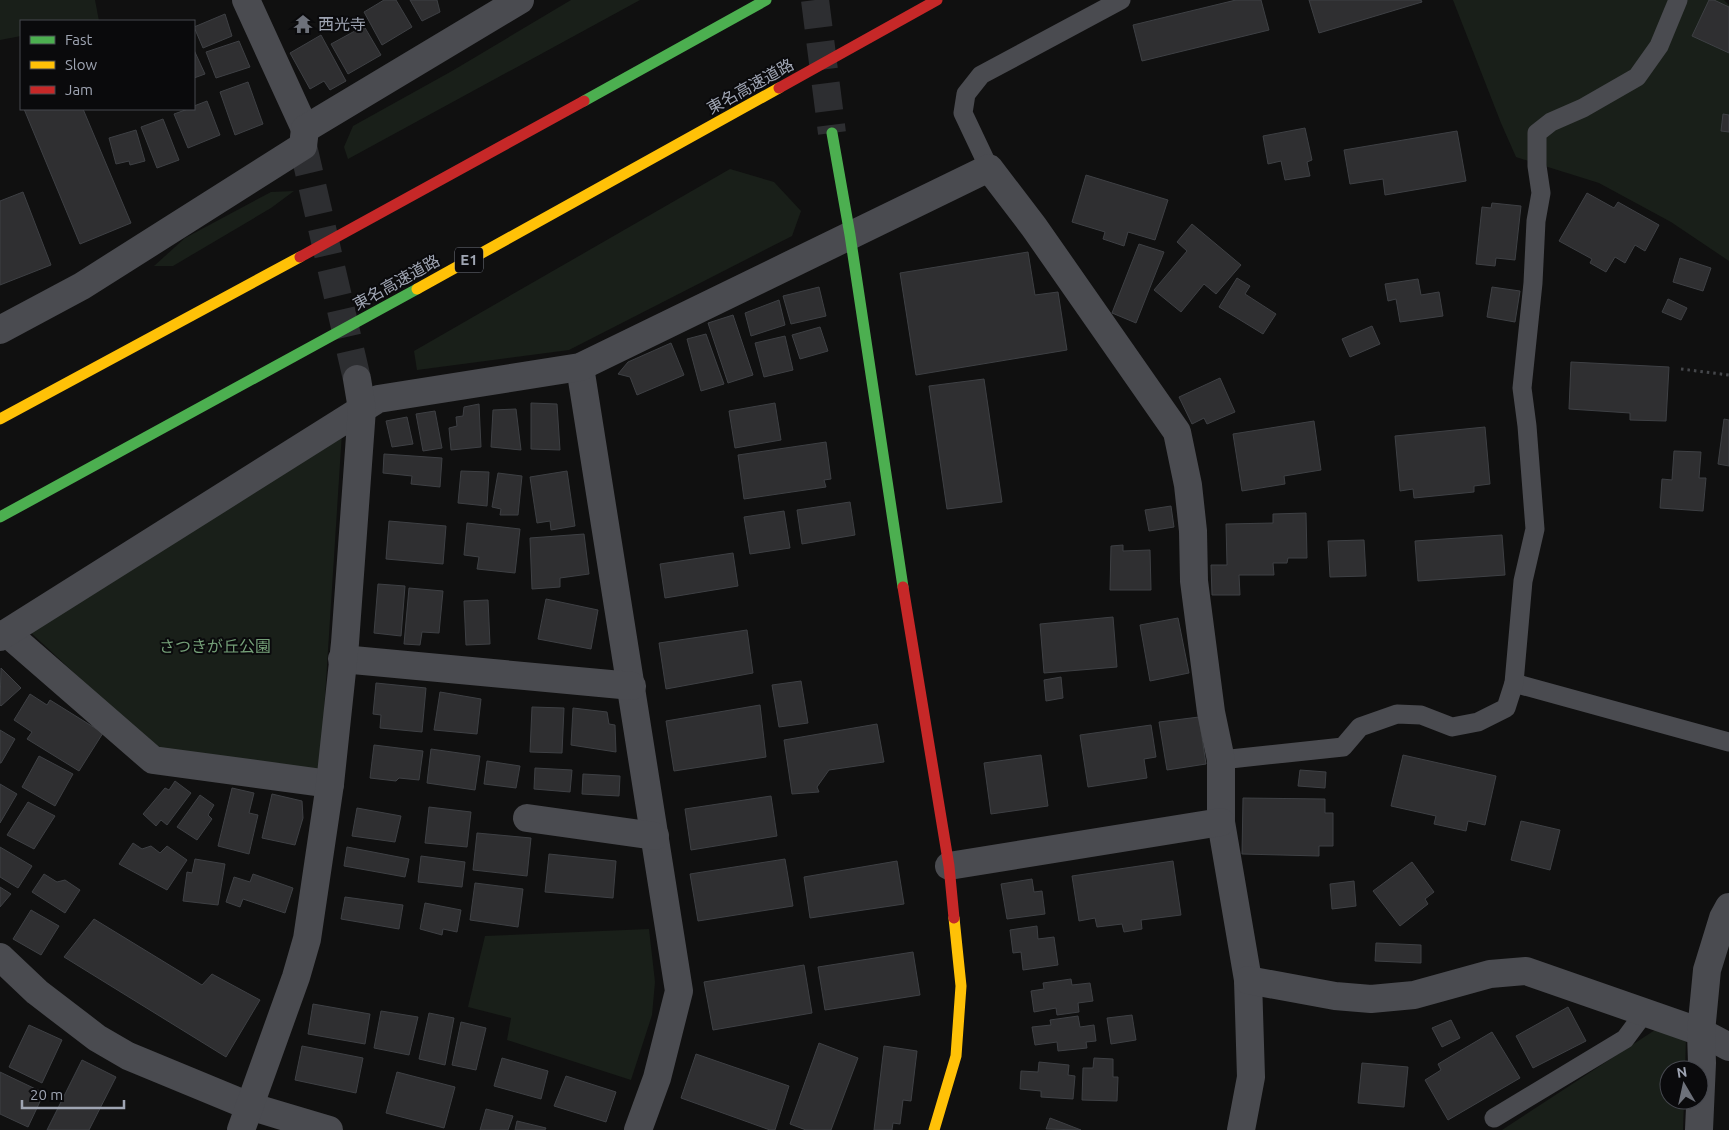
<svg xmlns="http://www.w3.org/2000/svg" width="1729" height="1130" font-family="Ubuntu,'Noto Sans JP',sans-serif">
	<rect width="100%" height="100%" fill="#101010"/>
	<!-- green -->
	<g fill="#191f19">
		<polygon points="0,0 95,0 99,21 21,21 21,36 0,40"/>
		<polygon points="571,0 640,0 348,159 344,147 353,126 452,71"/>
		<polygon points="1453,0 1724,0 1729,5 1729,261 1671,222 1599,183 1516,157 1501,123"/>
		<polygon points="730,169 774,182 801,211 792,236 569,350 417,370 414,351"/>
		<polygon points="294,191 271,208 173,266 154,266 185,238 271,192"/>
		<polygon points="342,432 320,775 158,751 28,630"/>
		<polygon points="649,929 655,982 652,1015 631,1080 507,1040 511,1018 468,1007 485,936"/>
		<polygon points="1655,1030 1686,1038 1685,1070 1669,1070 1669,1100 1684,1100 1683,1130 1502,1130"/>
	</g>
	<!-- building -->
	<g fill="#2f2f31" stroke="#3e4044">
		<polygon points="384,0 396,0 412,27 382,45 364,12"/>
		<polygon points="410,0 437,0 440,12 422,21"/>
		<polygon points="1236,0 1261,0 1269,30 1142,61 1133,25"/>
		<polygon points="1309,0 1421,0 1422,2 1319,33"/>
		<polygon points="1709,0 1714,0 1729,7 1729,53 1692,36"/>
		<polygon points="225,14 232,36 203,48 194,27"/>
		<polygon points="364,26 381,55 348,74 331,44"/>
		<polygon points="321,35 346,81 330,90 324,81 310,89 290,53"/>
		<polygon points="239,41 250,67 216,78 206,52"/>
		<polygon points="194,50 205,74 194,78"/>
		<polygon points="248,82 263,124 235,135 220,92"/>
		<polygon points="207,101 220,135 188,148 174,114 188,109 194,109 194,106"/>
		<polygon points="24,109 83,109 131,223 80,244"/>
		<polygon points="1723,114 1729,115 1729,132 1721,131"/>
		<polygon points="163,119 179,160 157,168 141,127"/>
		<polygon points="1305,128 1312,160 1307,162 1310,176 1285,180 1281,161 1268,164 1263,136"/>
		<polygon points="136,130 145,161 130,165 129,161 116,164 109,138"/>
		<polygon points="1457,131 1466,181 1385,195 1383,179 1350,184 1344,150"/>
		<polygon points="1086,175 1168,200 1155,240 1128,232 1124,246 1103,239 1105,232 1072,222"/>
		<polygon points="23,192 51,265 0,285 0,201"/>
		<polygon points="1587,193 1614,208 1618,202 1659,225 1645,251 1635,245 1625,263 1615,257 1606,272 1590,263 1592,259 1559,241"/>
		<polygon points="1492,203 1521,206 1515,260 1496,258 1495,266 1476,264 1482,207 1491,208"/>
		<polygon points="1192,224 1241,265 1216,294 1204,284 1181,312 1154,290 1187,251 1177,242"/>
		<polygon points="1139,244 1164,252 1136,323 1112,313"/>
		<polygon points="1028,252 1035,295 1058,292 1067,350 916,375 900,273"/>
		<polygon points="1680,258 1711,268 1703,291 1673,282"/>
		<polygon points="1237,278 1250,286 1245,294 1276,314 1263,334 1219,307"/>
		<polygon points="1418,279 1421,295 1439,292 1443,316 1400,322 1396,299 1388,301 1385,284"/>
		<polygon points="819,287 826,316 791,324 783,296"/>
		<polygon points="1492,287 1520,291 1515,322 1487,317"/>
		<polygon points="1668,299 1687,308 1681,320 1662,312"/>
		<polygon points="779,300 785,325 751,336 745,313"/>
		<polygon points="733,315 753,375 728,383 708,323"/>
		<polygon points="1372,326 1380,344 1350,357 1342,339"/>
		<polygon points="820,327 828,351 800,359 792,335"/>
		<polygon points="706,334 724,384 701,391 687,339"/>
		<polygon points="785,336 793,370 764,377 755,343"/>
		<polygon points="671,343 684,375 637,395 630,377 618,374 628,362"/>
		<polygon points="1571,362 1669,367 1666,421 1630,420 1630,413 1569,409"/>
		<polygon points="1220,378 1235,412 1207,424 1204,418 1192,424 1179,397"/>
		<polygon points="984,379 1002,502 947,509 929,386"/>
		<polygon points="531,403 557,404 560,450 531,449"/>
		<polygon points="775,403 781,440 735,448 729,411"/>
		<polygon points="479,404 481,447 451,450 449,428 457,426 456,417 463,416 464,407"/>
		<polygon points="516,409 521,450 491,447 493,410"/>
		<polygon points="435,411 442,448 423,451 416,414"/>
		<polygon points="407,417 413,444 392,447 386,421"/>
		<polygon points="1724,419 1729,420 1729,466 1718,464"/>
		<polygon points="1314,421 1321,470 1284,476 1285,484 1242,491 1233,434"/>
		<polygon points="1485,427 1490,484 1474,486 1474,492 1414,498 1413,489 1400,491 1395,436"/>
		<polygon points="826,442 831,479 824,480 826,487 744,499 738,455"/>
		<polygon points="1674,451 1701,452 1699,478 1706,478 1703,511 1660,508 1662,479 1672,480"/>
		<polygon points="384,454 442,458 440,487 411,484 412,476 383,473"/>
		<polygon points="461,471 489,472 487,506 458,503"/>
		<polygon points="567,471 575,526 551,530 550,521 537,523 530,477"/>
		<polygon points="498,473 522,476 518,515 500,515 501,509 492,507"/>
		<polygon points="850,502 855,535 802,544 797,510"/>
		<polygon points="1171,506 1174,527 1149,531 1145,510"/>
		<polygon points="784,511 790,548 750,554 744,517"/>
		<polygon points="1306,513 1307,558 1288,558 1287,563 1273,563 1274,575 1239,575 1240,595 1212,595 1211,565 1227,565 1226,524 1273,523 1273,514"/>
		<polygon points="389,521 446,526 443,564 386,559"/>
		<polygon points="467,523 520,529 515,573 477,569 479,557 464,555"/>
		<polygon points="584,534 589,574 560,578 560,587 532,589 530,538"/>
		<polygon points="1502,535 1505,575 1418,581 1415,541"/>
		<polygon points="1364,540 1366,576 1330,577 1328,541"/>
		<polygon points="1123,545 1123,551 1150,550 1151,590 1110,590 1111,546"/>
		<polygon points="733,553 738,586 665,598 660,564"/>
		<polygon points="378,584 405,586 401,636 374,633"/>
		<polygon points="409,588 443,591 439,633 422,632 420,645 404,644"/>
		<polygon points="546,599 598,610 591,649 538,639"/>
		<polygon points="488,600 490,644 466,645 464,601"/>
		<polygon points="1113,617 1117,667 1044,673 1040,624"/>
		<polygon points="1178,618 1189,673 1150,681 1140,625"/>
		<polygon points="747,630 753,673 666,689 659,643"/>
		<polygon points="1,668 21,688 1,706 0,705"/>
		<polygon points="1061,677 1063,698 1046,701 1044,680"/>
		<polygon points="801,681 808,723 779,727 772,685"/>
		<polygon points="376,683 426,688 422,732 380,728 381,715 373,714"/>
		<polygon points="440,692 481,699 477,734 434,730"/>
		<polygon points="30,694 47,705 50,700 103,733 79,771 27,739 32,732 14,720"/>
		<polygon points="760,705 766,757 674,771 666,721"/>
		<polygon points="532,707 564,708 562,753 530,752"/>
		<polygon points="573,708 607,712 609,724 615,725 616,752 571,745"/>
		<polygon points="1199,717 1206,764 1167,770 1159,722"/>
		<polygon points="877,724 884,762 829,770 817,787 819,792 792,794 784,740"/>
		<polygon points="1151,725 1156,757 1144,759 1147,778 1088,787 1080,735"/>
		<polygon points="0,730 15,739 1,763 0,763"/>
		<polygon points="374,745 423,751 419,780 399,778 396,781 370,778"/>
		<polygon points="431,749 480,756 475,790 427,783"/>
		<polygon points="1041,755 1048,806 991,814 984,763"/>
		<polygon points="1403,755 1496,776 1485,825 1468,821 1466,831 1434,824 1436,816 1391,806"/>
		<polygon points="39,756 73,774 55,806 22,787"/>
		<polygon points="487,761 520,766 516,788 484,784"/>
		<polygon points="535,768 572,770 570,792 534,789"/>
		<polygon points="1300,770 1326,772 1325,788 1298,786"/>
		<polygon points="583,774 620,776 619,796 582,794"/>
		<polygon points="175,781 191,793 167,825 161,820 156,826 143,814 165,788 169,790"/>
		<polygon points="0,784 17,794 0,823"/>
		<polygon points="232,788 254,793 249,813 258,815 249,854 218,846"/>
		<polygon points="272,794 302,801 303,818 295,845 262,838"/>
		<polygon points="200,795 214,805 208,815 212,819 197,840 177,827"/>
		<polygon points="771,796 777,836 691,850 685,809"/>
		<polygon points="1243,798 1325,799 1325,813 1333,813 1333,846 1319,846 1319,856 1242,854"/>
		<polygon points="28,802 55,816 34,849 7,835"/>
		<polygon points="429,807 471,812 467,847 425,843"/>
		<polygon points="357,808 401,816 395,842 352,836"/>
		<polygon points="1521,821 1560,830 1550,870 1511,860"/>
		<polygon points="477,833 531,838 527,876 473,870"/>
		<polygon points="133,843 142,849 151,846 160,853 167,846 187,860 167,890 119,864"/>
		<polygon points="0,847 32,866 18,888 0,877"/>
		<polygon points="347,847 409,859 405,877 344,866"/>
		<polygon points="549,854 616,861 613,898 545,892"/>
		<polygon points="421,856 465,862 462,887 418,882"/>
		<polygon points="195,859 225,864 218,905 183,901 187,872 192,873"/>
		<polygon points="785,859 793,906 698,921 690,874"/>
		<polygon points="897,861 904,904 810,918 804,877"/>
		<polygon points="1173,861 1181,915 1141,920 1142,929 1124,932 1122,924 1097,927 1095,918 1079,921 1072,876"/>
		<polygon points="1412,862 1434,892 1425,899 1428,904 1400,926 1373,891"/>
		<polygon points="44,874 57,882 65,880 80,890 65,913 32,892"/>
		<polygon points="253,874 293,888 285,913 243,899 240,907 226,902 234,877 250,882"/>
		<polygon points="1032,879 1034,892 1042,891 1045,914 1007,919 1001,884"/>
		<polygon points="1354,881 1356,906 1332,909 1330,884"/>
		<polygon points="475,883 523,889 518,927 470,920"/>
		<polygon points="0,887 11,894 0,907"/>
		<polygon points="345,897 403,905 399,929 341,919"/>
		<polygon points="425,903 461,910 457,932 443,929 442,935 420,929"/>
		<polygon points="31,910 59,926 41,955 13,939"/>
		<polygon points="94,919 202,985 212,974 260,1000 226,1057 64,957"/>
		<polygon points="1037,926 1038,939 1054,937 1058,965 1023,970 1021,952 1013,953 1010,930"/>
		<polygon points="1376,943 1421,945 1421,963 1375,961"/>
		<polygon points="913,952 920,995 825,1010 818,967"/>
		<polygon points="804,965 812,1013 713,1030 704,982"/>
		<polygon points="1071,979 1072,985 1090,983 1093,1001 1078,1003 1079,1012 1057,1015 1056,1008 1034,1012 1031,991 1044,989 1043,983"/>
		<polygon points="313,1004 370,1014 365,1044 308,1034"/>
		<polygon points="1568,1007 1586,1041 1533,1068 1516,1036"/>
		<polygon points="381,1011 418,1017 409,1055 374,1048"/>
		<polygon points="429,1013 454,1018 445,1065 419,1059"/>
		<polygon points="1132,1015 1136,1040 1111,1044 1107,1018"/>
		<polygon points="1078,1016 1080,1027 1094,1025 1096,1041 1086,1042 1087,1048 1058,1051 1057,1042 1035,1045 1032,1027 1051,1025 1050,1020"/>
		<polygon points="1451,1020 1460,1038 1442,1047 1432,1028"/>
		<polygon points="461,1022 486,1028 476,1070 452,1065"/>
		<polygon points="29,1025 62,1040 42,1083 9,1067"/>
		<polygon points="1492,1032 1520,1078 1448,1120 1425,1080 1441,1070 1438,1064"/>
		<polygon points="819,1043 858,1058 831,1130 806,1130 790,1124"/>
		<polygon points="302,1046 363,1058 356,1093 295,1080"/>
		<polygon points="884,1046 917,1051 911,1101 903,1100 900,1124 893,1123 892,1130 874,1130"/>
		<polygon points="696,1054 789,1086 775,1130 770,1130 681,1098"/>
		<polygon points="502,1058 548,1071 541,1099 494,1086"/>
		<polygon points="1094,1058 1113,1059 1113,1077 1118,1077 1117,1101 1082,1100 1083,1068 1093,1068"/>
		<polygon points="82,1060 116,1077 89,1130 47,1130"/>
		<polygon points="1039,1062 1069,1065 1068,1075 1075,1076 1073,1099 1041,1097 1041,1091 1020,1089 1021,1071 1038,1072"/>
		<polygon points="1362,1063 1408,1067 1404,1107 1358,1103"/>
		<polygon points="0,1072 44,1093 28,1127 0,1114"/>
		<polygon points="397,1072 455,1087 444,1128 386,1113"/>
		<polygon points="566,1076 616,1092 606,1122 554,1106"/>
		<polygon points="486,1109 513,1116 508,1130 480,1130"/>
		<polygon points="1050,1118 1081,1130 1046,1129"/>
		<polygon points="517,1121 546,1128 545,1130 515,1130"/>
	</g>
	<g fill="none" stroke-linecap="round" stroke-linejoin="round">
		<!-- street-tunnel -->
		<polyline stroke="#2d2e31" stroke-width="28" stroke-dasharray="28 14" stroke-linecap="butt" points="303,146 357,379"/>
		<!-- secondary-tunnel -->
		<polyline stroke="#2d2e31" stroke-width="28" stroke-dasharray="28 14" stroke-linecap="butt" points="815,0 832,133"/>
		<!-- path -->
		<polyline stroke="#45474b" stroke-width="3" stroke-dasharray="2.5 4" stroke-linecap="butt" points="1681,369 1729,375"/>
		<!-- lane -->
		<g stroke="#4a4b50" stroke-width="19">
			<polyline points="989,168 963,113 966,94 981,75 1121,0"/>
			<polyline points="1514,683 1729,742"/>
			<polyline points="1221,760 1343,747 1360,727 1397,714 1421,715 1452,727 1478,722 1506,708 1514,683 1523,581 1535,529 1527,426 1522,388 1533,283 1536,221 1541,193 1537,166 1537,133 1551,122 1583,108 1637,77 1659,46 1678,0"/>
			<polyline points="1494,1118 1625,1039 1645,1012"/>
		</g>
		<!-- street -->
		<g stroke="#4a4b50" stroke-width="28">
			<polyline points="246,0 305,129"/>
			<polyline points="0,330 82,286 303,146 305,129 520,0"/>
			<polyline points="580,367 679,991 657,1078 638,1130"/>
			<polyline points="7,633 153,760 330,784"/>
			<polyline points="0,637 378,399 580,367 989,168 1034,227 1177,432 1188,485 1193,531 1194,581 1211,712 1221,760 1221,822 1248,980 1251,1077 1241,1130"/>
			<polyline points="342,659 632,686"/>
			<polyline points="527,818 655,836"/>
			<polyline points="949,866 1221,822"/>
			<polyline points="0,957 37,992 97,1038 128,1056 249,1106 329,1130"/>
			<polyline points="1248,980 1335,996 1371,999 1414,995 1490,974 1526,971 1701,1032 1729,1047"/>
			<polyline points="241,1130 296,977 307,939 330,784 345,643 362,409 357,379"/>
			<polyline points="1699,1130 1702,1063 1701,1032 1707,970 1723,918 1729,907"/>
		</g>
		<!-- fast -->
		<g stroke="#4caf50" stroke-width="11">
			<polyline points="584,101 766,0"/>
			<polyline points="832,133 850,235 903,587"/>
			<polyline points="0,517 417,289"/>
		</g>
		<!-- slow -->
		<g stroke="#ffc107" stroke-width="11">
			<polyline points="417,289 779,88"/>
			<polyline points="0,419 300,257"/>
			<polyline points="934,1130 956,1056 961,986 954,918"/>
		</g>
		<!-- jam -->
		<g stroke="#c62828" stroke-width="11">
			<polyline points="779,88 937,0"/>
			<polyline points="300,257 584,101"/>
			<polyline points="903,587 949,866 954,918"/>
		</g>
	</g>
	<!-- icons -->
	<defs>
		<g id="temple-bare" transform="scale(1.5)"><path d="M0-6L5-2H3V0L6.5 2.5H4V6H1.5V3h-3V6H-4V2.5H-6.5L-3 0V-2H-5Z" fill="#6d717a" stroke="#0a0a0c" stroke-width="2.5" paint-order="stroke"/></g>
	</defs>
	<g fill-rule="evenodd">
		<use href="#temple-bare" x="303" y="24"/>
	</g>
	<g text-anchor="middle" stroke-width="4" stroke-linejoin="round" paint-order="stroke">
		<!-- shield labels -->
		<rect fill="#0a0a0c" stroke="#727681" stroke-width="1" x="455" y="247.5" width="28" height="25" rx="4"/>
		<g font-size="15" font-weight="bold" fill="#9fa5b3">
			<text x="469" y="265">E1</text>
		</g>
		<!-- poi labels -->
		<g font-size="16" fill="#9fa5b3" stroke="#0a0a0c" text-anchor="start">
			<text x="318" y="30">西光寺</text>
		</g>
		<!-- street labels -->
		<g font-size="16" fill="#9fa5b3" stroke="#0a0a0c">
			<text transform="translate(750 86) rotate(-29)" y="6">東名高速道路</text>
			<text transform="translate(396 282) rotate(-29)" y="6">東名高速道路</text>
		</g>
		<!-- park labels -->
		<g font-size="16" fill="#75a078" stroke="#0a0a0c">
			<text x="215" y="652">さつきが丘公園</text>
		</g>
	</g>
	<!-- legend -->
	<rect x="20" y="20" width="175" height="90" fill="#0a0a0c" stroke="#46484f"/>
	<rect x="30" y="36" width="25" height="8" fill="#4caf50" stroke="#46484f"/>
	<text x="65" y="45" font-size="15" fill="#9fa5b3">Fast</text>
	<rect x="30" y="61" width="25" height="8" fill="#ffc107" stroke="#46484f"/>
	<text x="65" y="70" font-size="15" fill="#9fa5b3">Slow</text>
	<rect x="30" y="86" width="25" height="8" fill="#c62828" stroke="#46484f"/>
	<text x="65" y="95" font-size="15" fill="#9fa5b3">Jam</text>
	<!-- north arrow -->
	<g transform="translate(1684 1085) rotate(351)"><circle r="24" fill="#0a0a0c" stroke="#46484f"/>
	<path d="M0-4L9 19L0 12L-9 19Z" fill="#6d717a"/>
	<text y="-8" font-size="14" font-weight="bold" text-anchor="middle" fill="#9fa5b3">N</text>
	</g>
	<!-- scale -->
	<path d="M22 1100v8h102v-8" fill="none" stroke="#9fa5b3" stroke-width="2.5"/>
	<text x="30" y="1100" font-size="15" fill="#9fa5b3" stroke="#0a0a0c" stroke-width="4" paint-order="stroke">20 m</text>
</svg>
